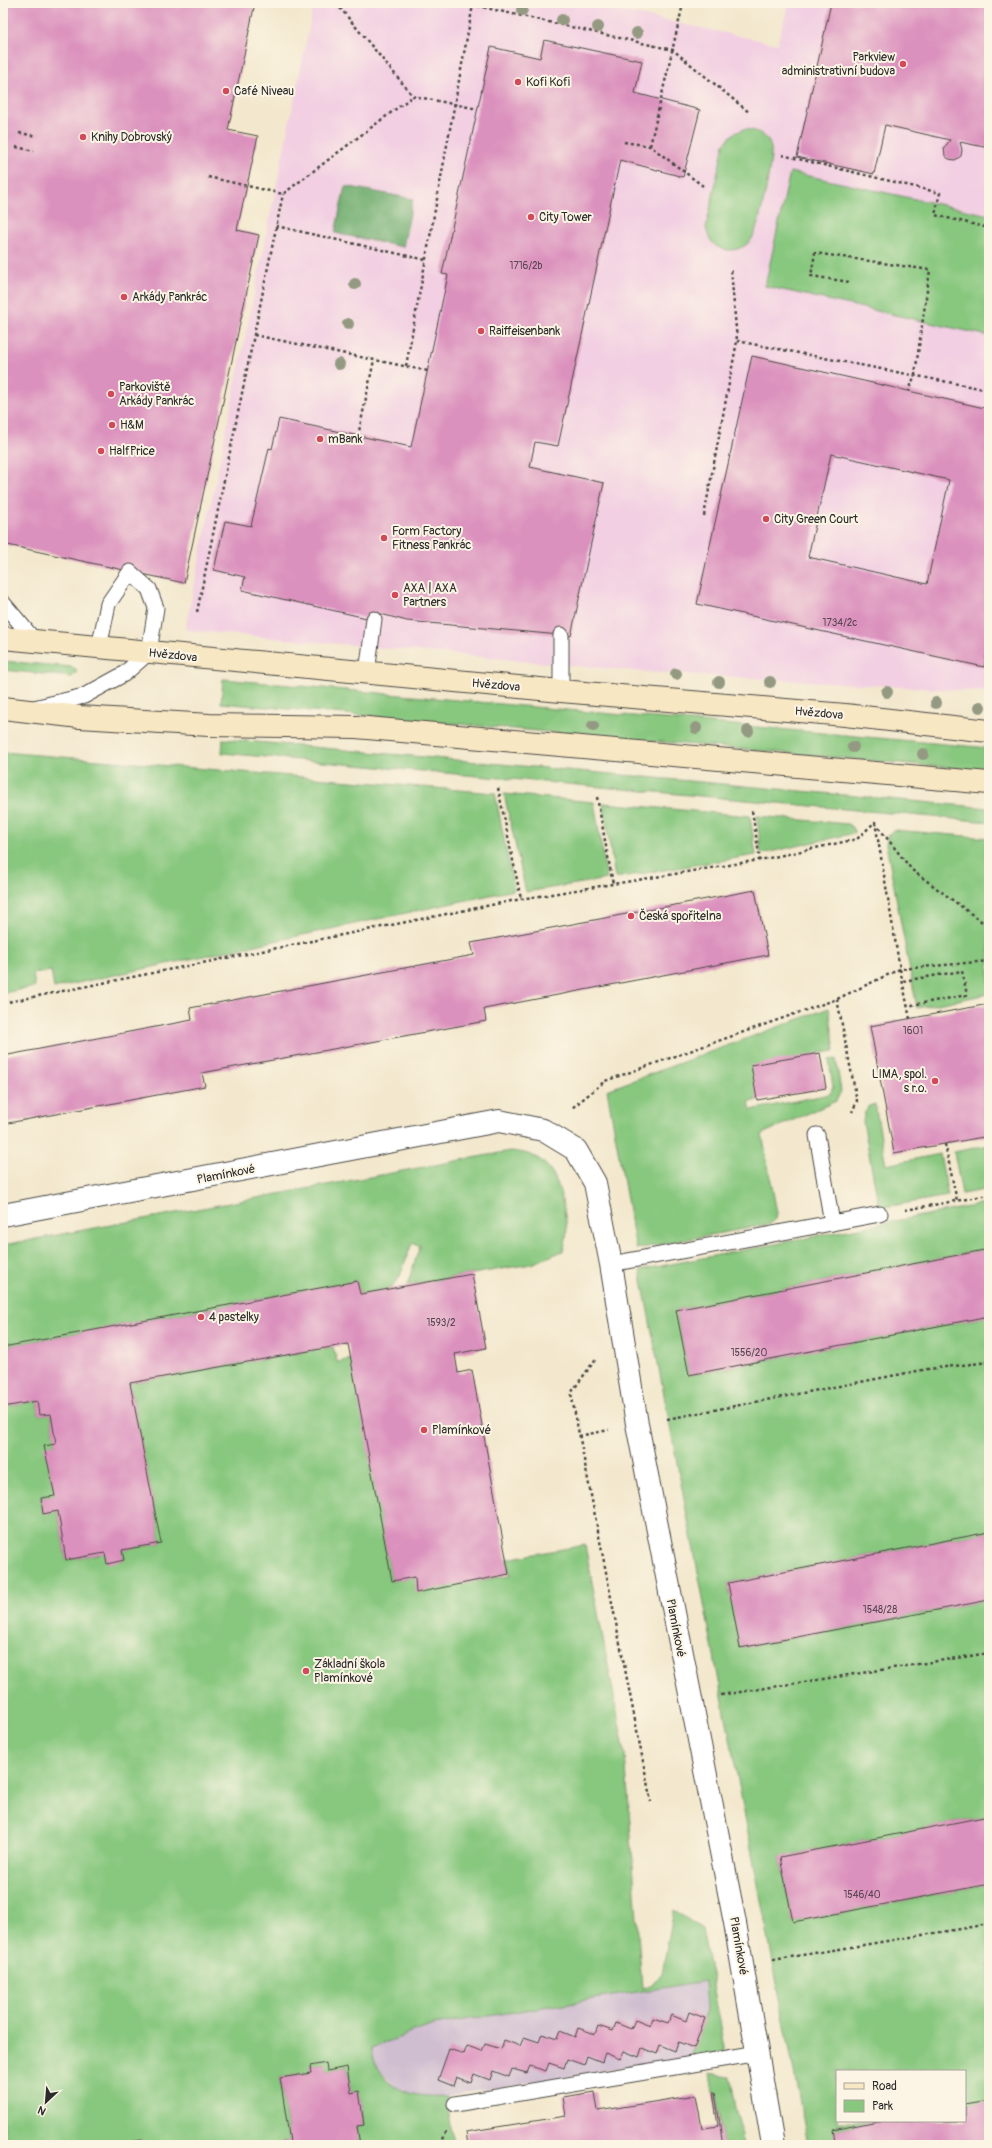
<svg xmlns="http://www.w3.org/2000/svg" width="992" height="2148" font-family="Pangolin,sans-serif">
	<rect width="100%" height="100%" fill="#fcf5e5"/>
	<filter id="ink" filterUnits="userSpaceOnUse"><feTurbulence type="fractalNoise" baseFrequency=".025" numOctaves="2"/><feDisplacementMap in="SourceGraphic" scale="8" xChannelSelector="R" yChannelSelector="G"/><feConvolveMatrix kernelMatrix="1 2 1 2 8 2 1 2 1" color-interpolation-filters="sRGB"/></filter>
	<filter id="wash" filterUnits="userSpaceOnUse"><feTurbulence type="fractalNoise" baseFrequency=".012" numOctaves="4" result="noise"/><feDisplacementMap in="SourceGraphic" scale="16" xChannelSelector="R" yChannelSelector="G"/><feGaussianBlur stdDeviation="0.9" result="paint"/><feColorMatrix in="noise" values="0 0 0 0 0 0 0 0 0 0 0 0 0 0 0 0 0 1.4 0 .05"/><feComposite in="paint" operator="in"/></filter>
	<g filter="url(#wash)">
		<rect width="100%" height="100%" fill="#f3e8cd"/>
		<!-- built -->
		<polygon fill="#f2cfe2" points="314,3 583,3 777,44 789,3 989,3 989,692 646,672 185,630"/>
		<!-- industrial -->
		<polygon fill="#cfbdd0" points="706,1981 707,2020 693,2057 446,2096 429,2097 416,2096 396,2088 381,2073 373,2057 371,2048 433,2025"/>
		<!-- green -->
		<g fill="#87c77e" stroke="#597954">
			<path d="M744,129C756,130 768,134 771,148C773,160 759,231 751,240C741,253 718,254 710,239C708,236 707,231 706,228L724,144L733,134Z"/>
			<polygon points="790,172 989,215 989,336 765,286"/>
			<polygon points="3,661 72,667 76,669 76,673 72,677 3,670"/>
			<polygon points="223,679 989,748 989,771 221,703"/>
			<polygon points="223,739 989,808 989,822 222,753"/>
			<polygon points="3,752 495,793 514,890 54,988 51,971 33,974 35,987 3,993"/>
			<polygon points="504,794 594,802 607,879 526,892"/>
			<polygon points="603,803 750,816 756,855 615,878"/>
			<polygon points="757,816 848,824 855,830 855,833 761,854"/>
			<polygon points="894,830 989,838 989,994 917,1008 886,844 887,836"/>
			<polygon points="829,1008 835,1051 820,1053 757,1100 749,1102 751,1110 830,1094 833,1087 829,1060 836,1059 841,1091 836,1101 762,1134 777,1213 776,1219 770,1224 636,1249 607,1090"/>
			<polygon points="875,1104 886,1165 940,1154 948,1196 879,1208 863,1121 865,1112 869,1106"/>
			<polygon points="989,1145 989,1189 962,1194 954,1152"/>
			<path d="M510,1151C546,1153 557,1173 563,1205C567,1226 569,1230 563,1251L531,1264L407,1285L420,1246L412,1243L400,1276L391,1289L360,1294L357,1281L3,1347V1245Z"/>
			<polygon points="989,1203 989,1249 676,1310 689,1375 989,1316 989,1532 728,1583 741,1648 989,1600 989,1816 780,1857 793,1922 989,1884 989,2100 965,2104 965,2071 837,2071 837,2121 878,2121 833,2130 836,2145 808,2145 640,1270"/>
			<path d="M333,1347L337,1362L352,1359L392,1581L415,1577L447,1587L450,1585L476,1580L479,1582V1580L510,1576L507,1559L585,1545L625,1754L642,1988L653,1984L662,1973L674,1910L702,1929L726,2052L693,2057V2049L707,2010L705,1981L433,2025L371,2048C379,2090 409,2098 446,2096L454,2145H360L357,2126L364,2124L359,2092L351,2093L347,2067L327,2071L325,2063L310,2066L311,2073L280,2078L290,2142L283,2143V2145H143L142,2140L112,2145H3V1407L37,1401L39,1415L51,1414L56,1444L45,1448L55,1496L41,1498L43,1513L58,1511L66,1560L105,1553L107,1563L124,1560L122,1550L161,1543L130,1383Z"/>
			<polygon points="710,2073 730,2076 743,2145 723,2145 716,2093 713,2093"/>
		</g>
		<!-- forest -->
		<polygon fill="#6dac6d" stroke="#4c6c4c" points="345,186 413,199 403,247 335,233"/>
		<g id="blocks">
			<!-- building -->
			<g fill="#db91bd" fill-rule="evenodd">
				<polygon points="3,3 255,3 228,130 258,136 237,230 259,235 184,583 3,544"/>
				<polygon points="831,3 989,3 989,148 960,142 962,150 961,156 955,160 949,159 945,156 944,148 950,140 885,125 874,174 797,157"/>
				<polygon points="544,40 642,61 635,93 700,110 683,177 620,160 558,446 535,442 530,467 604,483 571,636 407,621 381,614 380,621 242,590 245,577 214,570 225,521 251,526 269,448 272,449 279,419 411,447 448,275 442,274 491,47 540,58"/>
				<path d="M752,356L989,409V643L984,667L697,604ZM831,454L949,480L927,584L808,557Z"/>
				<polygon points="755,890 768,955 484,1009 486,1021 202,1073 205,1086 3,1124 3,1056 192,1020 190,1008 474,955 471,943"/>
				<polygon points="989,1004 989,1136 894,1153 870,1026"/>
				<polygon points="820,1053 826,1088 757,1100 751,1065"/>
				<polygon points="989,1249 989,1316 689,1375 676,1310"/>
				<polygon points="472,1274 486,1348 455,1354 458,1373 472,1370 509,1574 416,1593 415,1577 392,1581 348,1344 130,1383 161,1543 122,1550 124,1560 107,1564 105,1553 66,1560 58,1511 43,1514 41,1498 55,1496 44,1446 56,1444 51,1414 39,1415 37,1401 3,1407 3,1347 357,1281 360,1294 361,1294"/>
				<polygon points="989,1532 989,1600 740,1648 728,1583"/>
				<polygon points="989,1816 989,1884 793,1922 780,1857"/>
				<polygon points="689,2012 705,2018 694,2048 678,2042 675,2051 660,2045 657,2054 642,2048 639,2057 624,2051 620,2059 605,2053 602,2062 587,2056 584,2065 567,2059 564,2068 549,2063 546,2071 530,2066 527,2073 512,2069 509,2077 493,2071 490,2080 474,2074 471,2083 456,2077 453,2086 438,2080 449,2049 464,2054 467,2046 482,2051 485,2044 501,2049 504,2040 520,2046 524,2037 539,2042 542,2034 557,2039 560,2031 575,2037 578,2028 595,2034 598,2026 613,2031 616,2023 631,2029 635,2020 650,2026 653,2018 668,2023 671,2015 686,2021"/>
				<polygon points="326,2063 327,2071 347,2067 351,2093 359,2091 364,2125 357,2126 360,2145 283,2145 282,2143 290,2142 280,2078 311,2073 310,2066"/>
				<polygon points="595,2092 598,2111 696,2095 702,2128 704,2128 718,2126 713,2093 715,2093 723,2145 468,2145 466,2132 566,2116 563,2097"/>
				<polygon points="989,2100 989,2145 836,2145 833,2130 878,2121 965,2121 965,2104"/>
				<polygon points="142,2140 143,2145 117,2145 117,2144"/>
			</g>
		</g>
	</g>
	<g filter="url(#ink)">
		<use href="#blocks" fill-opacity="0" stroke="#494743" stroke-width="1"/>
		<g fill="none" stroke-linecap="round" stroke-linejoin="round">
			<!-- lane casing -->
			<g stroke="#494743" stroke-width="17">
				<g id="lane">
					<polyline points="3,603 35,641"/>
					<polyline points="561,635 561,691"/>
					<polyline points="367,673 374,619"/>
					<polyline points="34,708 84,696 124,674 149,652 156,608 149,589 130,572 108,604 99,648"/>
					<polyline points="817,1135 832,1223"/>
					<polyline points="611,1264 880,1214"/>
					<polyline points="455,2104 758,2053"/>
				</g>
			</g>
			<!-- street casing -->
			<g stroke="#494743" stroke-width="24">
				<polyline id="street" points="3,1215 499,1121 543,1130 576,1150 595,1183 611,1264 637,1424 735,1923 773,2145"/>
			</g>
			<!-- secondary casing -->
			<g stroke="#494743" stroke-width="24">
				<g id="secondary">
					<polyline points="3,638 561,691 845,715 989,731"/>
					<polyline points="3,708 80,717 209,725 356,727 989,783"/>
				</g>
			</g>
			<!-- path -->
			<g stroke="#494743" stroke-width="2.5" stroke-dasharray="3 3" stroke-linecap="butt">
				<polyline points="336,3 413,96 478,109"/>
				<polyline points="19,133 37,136"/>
				<polyline points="624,142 650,146 703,186"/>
				<polyline points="650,146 683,4 676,3"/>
				<polyline points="16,147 34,151"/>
				<polyline points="782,155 940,193 935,215 989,228"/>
				<polyline points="208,177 283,194 413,96"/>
				<polyline points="276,226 426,260"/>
				<polyline points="849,282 811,276 815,253 930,270 915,374 909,391"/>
				<polyline points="254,335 428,371"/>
				<polyline points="737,341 989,390"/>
				<polyline points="406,366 473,5 673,50 750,113"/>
				<polyline points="358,436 374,360"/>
				<polyline points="704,516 737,341 731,269"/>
				<polyline points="197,612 283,194"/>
				<polyline points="498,788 521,899"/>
				<polyline points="597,797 613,884"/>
				<polyline points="752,811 760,860"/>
				<polyline points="875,823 912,870 989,927"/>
				<polyline points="903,981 962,971 967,995 907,1006"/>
				<polyline points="837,999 857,1101 852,1112"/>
				<polyline points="3,1003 521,899 760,860 857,839 875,822 900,969 837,999 605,1081 572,1108"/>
				<polyline points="910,1019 900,969 989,961"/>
				<polyline points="945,1144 957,1201"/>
				<polyline points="905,1210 989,1195"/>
				<polyline points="595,1360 571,1393 651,1802"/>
				<polyline points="667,1419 928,1369 989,1362"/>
				<polyline points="579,1436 609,1430"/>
				<polyline points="721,1695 989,1653"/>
				<polyline points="773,1960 989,1924"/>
				<polyline points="440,2145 446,2129"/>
			</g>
			<!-- lane -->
			<use href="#lane" stroke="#fff" stroke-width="15"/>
			<!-- street -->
			<use href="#street" stroke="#fff" stroke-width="22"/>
			<!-- secondary -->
			<use href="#secondary" stroke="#f8e7c3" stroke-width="22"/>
		</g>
		<!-- trees -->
		<g fill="#949a82">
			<circle cx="522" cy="10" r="6"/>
			<circle cx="562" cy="20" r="6"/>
			<circle cx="598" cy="27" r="6"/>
			<circle cx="637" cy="33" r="6"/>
			<circle cx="355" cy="284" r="6"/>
			<circle cx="348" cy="324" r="6"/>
			<circle cx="339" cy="364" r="6"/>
			<circle cx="676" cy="674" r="6"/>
			<circle cx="719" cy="682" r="6"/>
			<circle cx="770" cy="682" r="6"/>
			<circle cx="887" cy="692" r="6"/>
			<circle cx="936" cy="703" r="6"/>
			<circle cx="980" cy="707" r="6"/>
			<circle cx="593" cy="726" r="6"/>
			<circle cx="696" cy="728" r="6"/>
			<circle cx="748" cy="731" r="6"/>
			<circle cx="853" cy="747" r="6"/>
			<circle cx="923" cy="754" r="6"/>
		</g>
	</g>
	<!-- markers -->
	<g fill="#d1495b" stroke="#fcf5e5" stroke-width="1.5">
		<circle cx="903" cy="64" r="4"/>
		<circle cx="518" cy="82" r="4"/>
		<circle cx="226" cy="91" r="4"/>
		<circle cx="83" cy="137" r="4"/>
		<circle cx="531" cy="217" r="4"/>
		<circle cx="124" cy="297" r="4"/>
		<circle cx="481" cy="331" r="4"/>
		<circle cx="111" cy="394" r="4"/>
		<circle cx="112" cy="425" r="4"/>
		<circle cx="320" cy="439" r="4"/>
		<circle cx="101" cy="451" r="4"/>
		<circle cx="766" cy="519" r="4"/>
		<circle cx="384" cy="538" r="4"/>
		<circle cx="395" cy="595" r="4"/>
		<circle cx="631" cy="916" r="4"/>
		<circle cx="935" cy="1081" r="4"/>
		<circle cx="201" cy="1317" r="4"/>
		<circle cx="424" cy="1430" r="4"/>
		<circle cx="306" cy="1671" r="4"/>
	</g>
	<g text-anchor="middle" stroke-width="4" stroke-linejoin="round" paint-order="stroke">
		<!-- number labels -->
		<g font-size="10" fill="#574450">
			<text x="526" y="269">1716/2b</text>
			<text x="840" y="626">1734/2c</text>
			<text x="913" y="1034">1601</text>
			<text x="441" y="1326">1593/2</text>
			<text x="749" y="1356">1556/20</text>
			<text x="880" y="1613">1548/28</text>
			<text x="862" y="1898">1546/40</text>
		</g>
		<!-- poi labels -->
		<g font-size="12" fill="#2b2b2b" stroke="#fcf5e5" text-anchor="start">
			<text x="895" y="61" text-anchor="end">Parkview<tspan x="895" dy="14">administrativní budova</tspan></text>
			<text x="526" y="86">Kofi Kofi</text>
			<text x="234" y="95">Café Niveau</text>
			<text x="91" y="141">Knihy Dobrovský</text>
			<text x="539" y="221">City Tower</text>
			<text x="132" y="301">Arkády Pankrác</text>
			<text x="489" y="335">Raiffeisenbank</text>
			<text x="119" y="391">Parkoviště<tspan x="119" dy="14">Arkády Pankrác</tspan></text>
			<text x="120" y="429">H&amp;M</text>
			<text x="328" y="443">mBank</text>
			<text x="109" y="455">HalfPrice</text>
			<text x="774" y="523">City Green Court</text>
			<text x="392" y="535">Form Factory<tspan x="392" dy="14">Fitness Pankrác</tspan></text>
			<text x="403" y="592">AXA | AXA<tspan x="403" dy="14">Partners</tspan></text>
			<text x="639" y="920">Česká spořitelna</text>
			<text x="927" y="1078" text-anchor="end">LIMA, spol.<tspan x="927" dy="14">s r.o.</tspan></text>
			<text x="209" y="1321">4 pastelky</text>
			<text x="432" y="1434">Plamínkové</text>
			<text x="314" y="1668">Základní škola<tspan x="314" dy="14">Plamínkové</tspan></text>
		</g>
		<!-- street labels -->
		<g font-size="12" fill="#2b2b2b" stroke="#fcf5e5">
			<text transform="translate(173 655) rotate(6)" y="4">Hvězdova</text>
			<text transform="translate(496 685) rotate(5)" y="4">Hvězdova</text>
			<text transform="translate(819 713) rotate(5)" y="4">Hvězdova</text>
			<text transform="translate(226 1174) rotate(-11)" y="4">Plamínkové</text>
			<text transform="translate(676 1628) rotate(79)" y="4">Plamínkové</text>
			<text transform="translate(739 1946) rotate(80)" y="4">Plamínkové</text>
		</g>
	</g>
	<!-- margin -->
	<rect width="992" height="2148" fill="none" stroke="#fcf5e5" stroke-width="16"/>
	<!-- legend -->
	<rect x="836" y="2070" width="130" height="52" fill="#fcf5e5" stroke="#a8a49b"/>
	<rect x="844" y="2083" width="20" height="6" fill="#f8e7c3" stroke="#a8a49b"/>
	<text x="872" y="2090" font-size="12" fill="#2b2b2b">Road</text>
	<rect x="844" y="2100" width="20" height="12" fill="#87c77e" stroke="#a8a49b"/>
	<text x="872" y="2110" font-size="12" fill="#2b2b2b">Park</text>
	<!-- north arrow -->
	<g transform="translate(46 2102) rotate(206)" stroke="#fcf5e5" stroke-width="3" paint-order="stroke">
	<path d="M0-3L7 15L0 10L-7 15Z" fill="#2b2b2b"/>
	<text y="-6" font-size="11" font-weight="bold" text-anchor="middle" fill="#2b2b2b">N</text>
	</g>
</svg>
